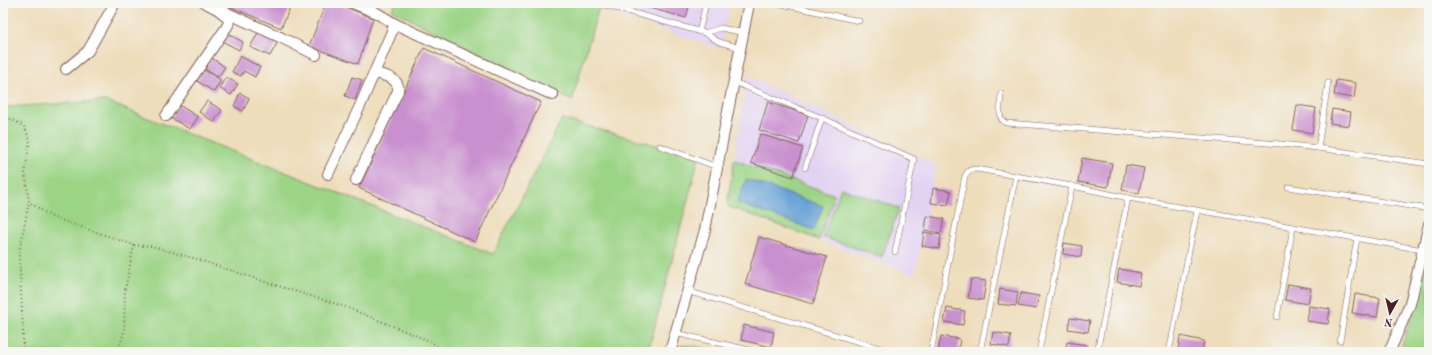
<svg xmlns="http://www.w3.org/2000/svg" width="1432" height="355" font-family="'Old Standard TT',serif">
	<rect width="100%" height="100%" fill="#f6f6f2"/>
	<filter id="ink" filterUnits="userSpaceOnUse"><feTurbulence type="fractalNoise" baseFrequency=".025" numOctaves="2"/><feDisplacementMap in="SourceGraphic" scale="8" xChannelSelector="R" yChannelSelector="G"/><feConvolveMatrix kernelMatrix="1 2 1 2 8 2 1 2 1" color-interpolation-filters="sRGB"/></filter>
	<filter id="wash" filterUnits="userSpaceOnUse"><feTurbulence type="fractalNoise" baseFrequency=".012" numOctaves="4" result="noise"/><feDisplacementMap in="SourceGraphic" scale="16" xChannelSelector="R" yChannelSelector="G"/><feGaussianBlur stdDeviation="0.9" result="paint"/><feColorMatrix in="noise" values="0 0 0 0 0 0 0 0 0 0 0 0 0 0 0 0 0 1.4 0 .05"/><feComposite in="paint" operator="in"/></filter>
	<g filter="url(#wash)">
		<rect width="100%" height="100%" fill="#edb"/>
		<!-- built -->
		<g fill="#e3d3f3">
			<polygon points="564,3 730,3 721,49 600,9 596,17"/>
			<polygon points="747,76 936,165 915,275 819,240 835,194 734,160"/>
		</g>
		<!-- green -->
		<g fill="#9cd486" stroke="#737a58">
			<polygon points="396,3 601,3 596,17 572,101 392,10"/>
			<polygon points="105,101 493,254 562,119 699,157 648,352 3,352 4,107"/>
			<polygon points="734,160 835,195 819,240 727,206"/>
			<polygon points="841,188 899,208 882,257 823,237"/>
			<polygon points="1429,259 1429,352 1400,352"/>
			<polygon points="690,345 720,352 721,352 678,352 680,346"/>
		</g>
		<!-- water -->
		<polygon fill="#65a0d5" stroke="#586080" points="746,179 823,206 814,230 737,203"/>
		<g id="blocks">
			<!-- building -->
			<g fill="#c990cf">
				<polygon points="221,3 292,3 281,28"/>
				<polygon points="326,3 335,3 373,18 358,64 309,46"/>
				<polygon points="631,3 690,3 686,18"/>
				<polygon points="259,31 279,40 270,56 250,47"/>
				<polygon points="227,33 243,42 239,50 222,41"/>
				<polygon points="424,48 541,102 475,242 359,188"/>
				<polygon points="240,56 260,67 255,77 244,71 241,76 232,72"/>
				<polygon points="212,58 225,67 218,77 205,69"/>
				<polygon points="204,70 221,80 214,92 197,81"/>
				<polygon points="226,77 238,84 231,95 219,88"/>
				<polygon points="352,77 362,80 355,100 345,96"/>
				<polygon points="1336,80 1356,83 1354,98 1334,95"/>
				<polygon points="240,93 249,98 243,111 234,106"/>
				<polygon points="207,101 222,110 214,122 199,112"/>
				<polygon points="768,102 808,115 799,143 759,130"/>
				<polygon points="179,105 198,117 190,129 171,118"/>
				<polygon points="1297,105 1316,108 1312,133 1293,130"/>
				<polygon points="1332,109 1351,112 1349,126 1330,123"/>
				<polygon points="760,134 803,148 793,177 751,163"/>
				<polygon points="1082,158 1112,163 1108,187 1078,182"/>
				<polygon points="1126,165 1144,168 1139,193 1122,190"/>
				<polygon points="933,188 951,191 948,205 931,203"/>
				<polygon points="927,216 944,219 941,233 925,230"/>
				<polygon points="924,232 941,235 939,249 922,246"/>
				<polygon points="759,237 827,257 813,304 745,284"/>
				<polygon points="1064,243 1082,246 1081,257 1063,254"/>
				<polygon points="1119,269 1141,273 1139,286 1117,282"/>
				<polygon points="971,279 986,281 983,300 968,298"/>
				<polygon points="1288,284 1311,288 1308,304 1285,300"/>
				<polygon points="1000,289 1018,292 1016,306 998,304"/>
				<polygon points="1021,293 1039,296 1036,309 1018,306"/>
				<polygon points="1355,294 1380,298 1377,317 1352,313"/>
				<polygon points="1309,306 1330,309 1328,324 1307,321"/>
				<polygon points="947,308 965,311 963,325 944,322"/>
				<polygon points="1070,318 1090,321 1088,332 1068,329"/>
				<polygon points="744,325 774,332 771,347 741,340"/>
				<polygon points="993,332 1011,335 1009,347 991,344"/>
				<polygon points="941,336 960,339 958,352 938,352"/>
				<polygon points="1180,336 1204,341 1202,352 1178,352"/>
				<polygon points="1067,342 1087,345 1086,352 1065,352"/>
			</g>
		</g>
	</g>
	<g filter="url(#ink)">
		<use href="#blocks" fill-opacity="0" stroke="#83625d" stroke-width="1"/>
		<g fill="none" stroke-linecap="round" stroke-linejoin="round">
			<!-- service casing -->
			<g stroke="#83625d" stroke-width="6">
				<g id="service">
					<polyline points="777,3 859,21"/>
					<polyline points="605,5 705,33"/>
					<polyline points="699,32 706,3"/>
					<polyline points="741,48 719,42 705,33 721,28 744,33"/>
					<polyline points="734,82 822,118 914,159 895,252"/>
					<path d="M1001,94C1001,103 996,119 1006,123L1281,144L1318,148L1429,164"/>
					<polyline points="660,146 717,167"/>
					<polyline points="1318,148 1328,83"/>
					<polyline points="805,168 822,118"/>
					<polyline points="1288,187 1429,209"/>
					<polyline points="687,291 893,352"/>
					<polyline points="1277,317 1293,227"/>
					<polyline points="675,333 758,352"/>
					<polyline points="1340,341 1357,238"/>
					<path d="M931,352L965,176C968,170 971,169 977,169L1072,186L1128,198L1423,250"/>
					<polyline points="980,352 1016,176"/>
					<polyline points="1039,352 1072,186"/>
					<polyline points="1097,352 1128,198"/>
					<polyline points="1169,352 1197,211"/>
				</g>
			</g>
			<!-- minor casing -->
			<g stroke="#83625d" stroke-width="12">
				<g id="minor">
					<polyline points="223,11 282,38 316,55"/>
					<polyline points="395,24 553,95"/>
					<polyline points="66,69 88,51 115,3"/>
					<path d="M166,116L228,25L229,20C223,11 214,7 205,3"/>
					<polyline points="328,174 360,106 395,24 375,12 353,3"/>
					<path d="M356,180L398,91C400,78 384,75 374,73"/>
					<polyline points="670,352 705,230 749,3"/>
					<polyline points="1388,352 1391,348 1410,304 1429,224"/>
				</g>
			</g>
			<!-- path -->
			<g stroke="#83625d" stroke-width="2" stroke-dasharray="1 3" stroke-linecap="butt">
				<polyline points="3,115 24,126 30,140 25,172 29,202 52,217 134,245 125,290 124,332 118,352"/>
				<polyline points="134,245 151,246 193,258 275,285 343,306 432,342 444,352"/>
				<polyline points="23,352 23,328 19,253 29,202"/>
			</g>
			<!-- service -->
			<use href="#service" stroke="#fff" stroke-width="5"/>
			<!-- minor -->
			<use href="#minor" stroke="#fff" stroke-width="10"/>
		</g>
	</g>
	<!-- margin -->
	<rect width="1432" height="355" fill="none" stroke="#f6f6f2" stroke-width="16"/>
	<!-- north arrow -->
	<g transform="translate(1390 313) rotate(188)" stroke="#f6f6f2" stroke-width="3" paint-order="stroke">
	<path d="M0-3L7 15L0 10L-7 15Z" fill="#4a1f2b"/>
	<text y="-6" font-size="11" font-weight="bold" text-anchor="middle" fill="#4a1f2b">N</text>
	</g>
</svg>
